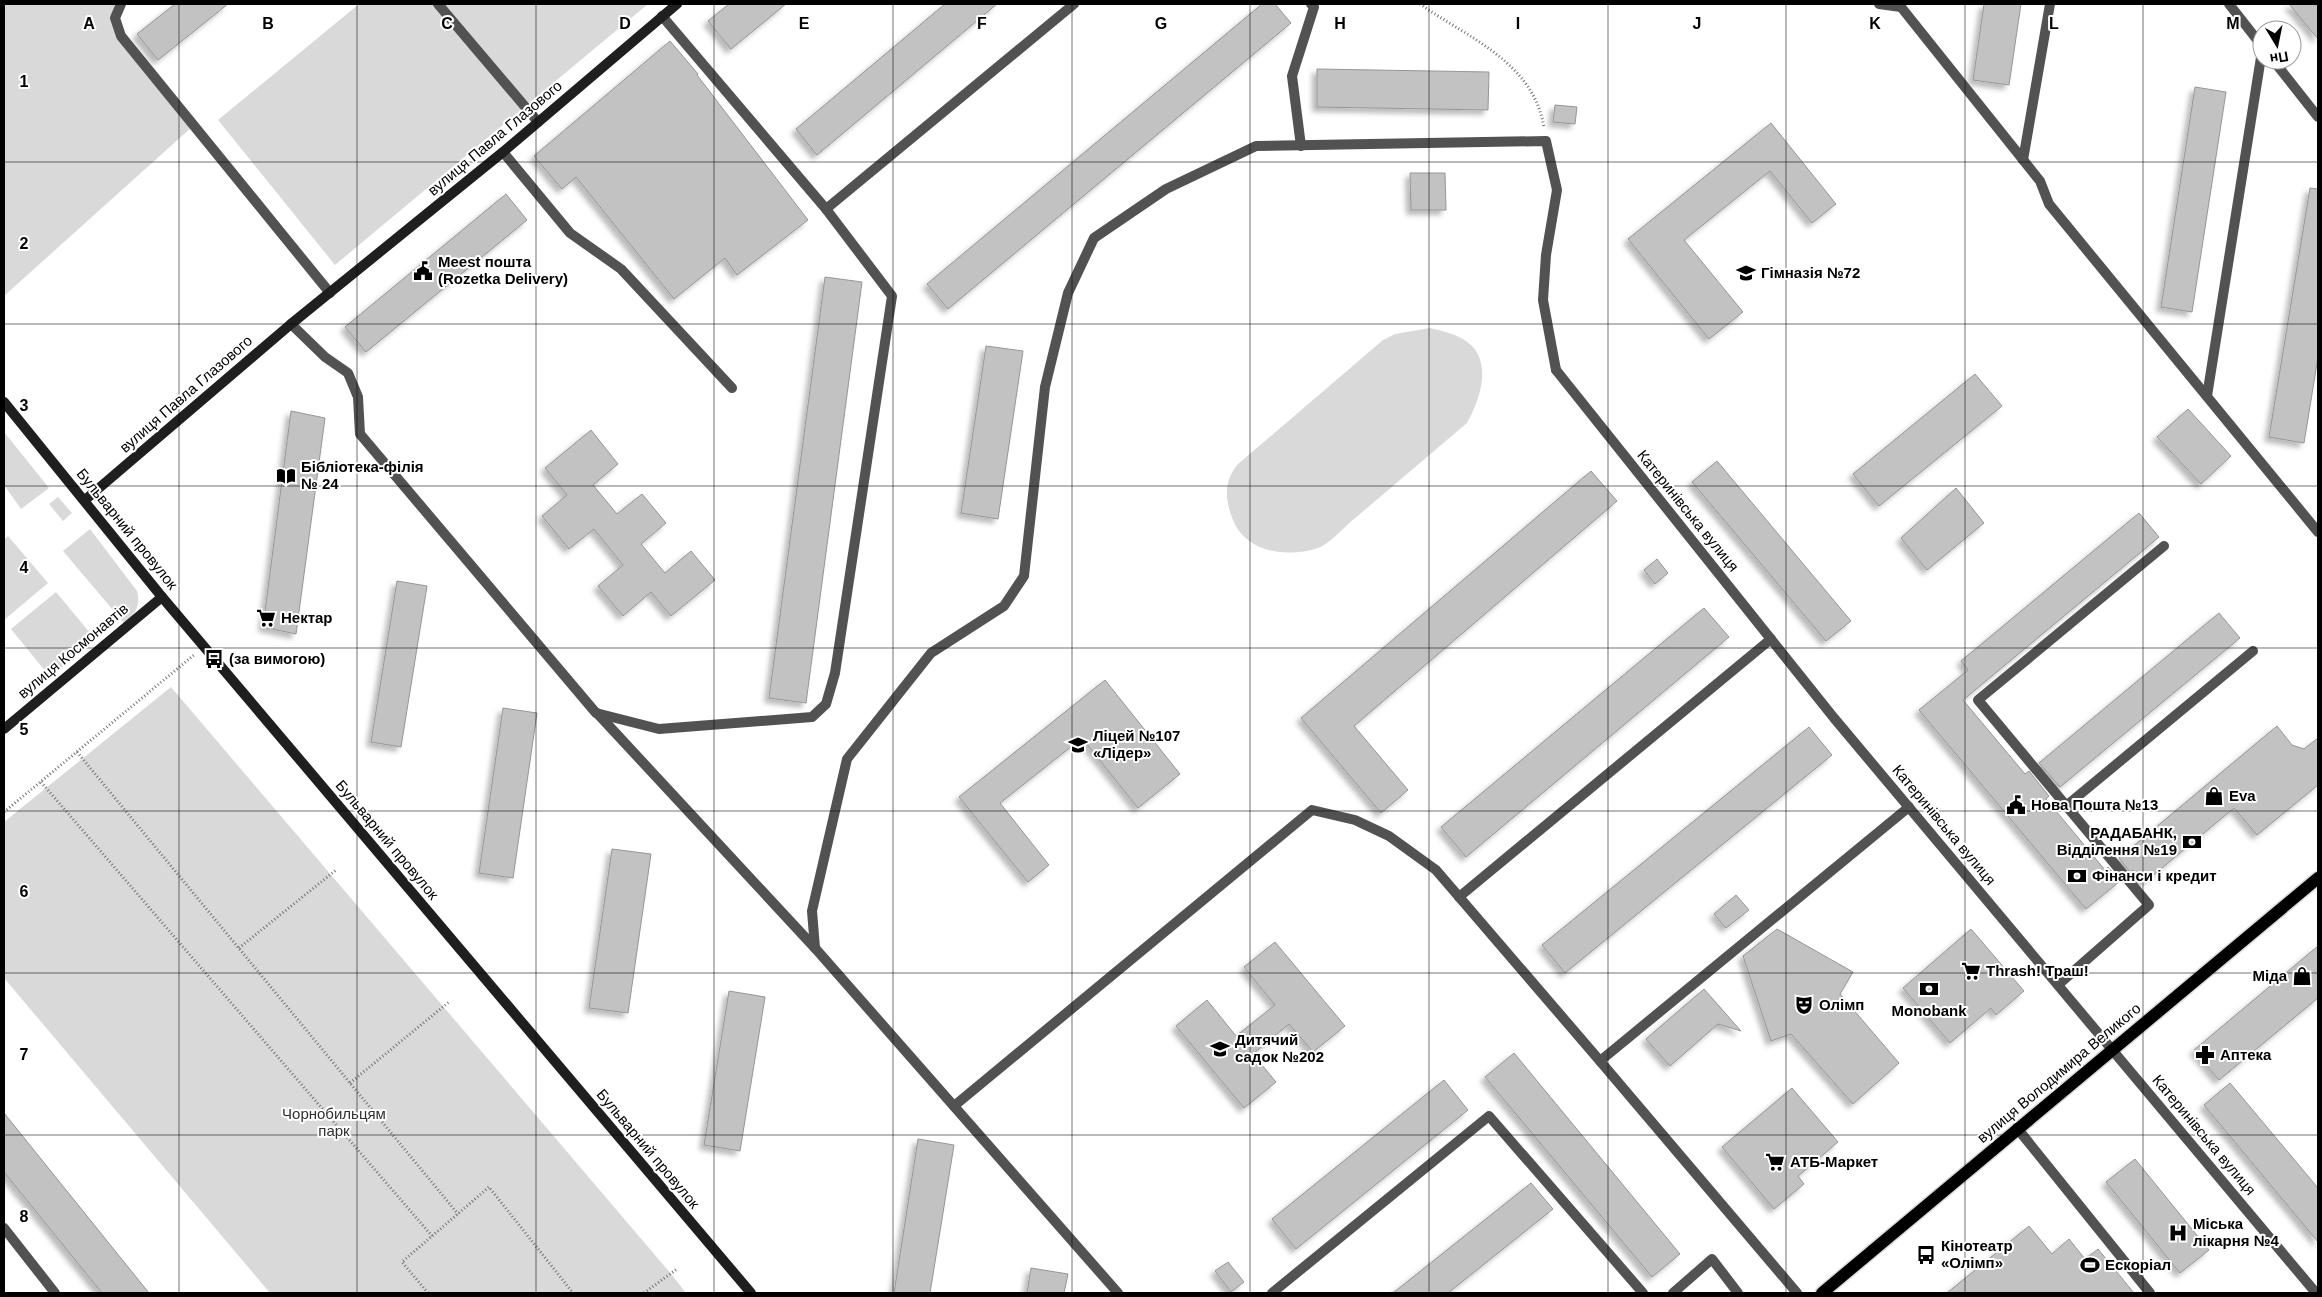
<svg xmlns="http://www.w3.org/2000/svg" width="2322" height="1297" font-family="Helvetica,sans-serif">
	<defs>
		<filter id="shadow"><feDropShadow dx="-4.5" dy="4.5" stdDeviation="2.5" flood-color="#0004"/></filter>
	</defs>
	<rect width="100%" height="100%" fill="#fff"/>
	<!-- green -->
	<g fill="#d9d9d9">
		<polygon points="4,4 121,4 116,24 193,126 4,296"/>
		<polygon points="359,4 648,4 335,265 218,120"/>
		<path d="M1430,328C1442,331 1456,334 1466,341C1494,360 1480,400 1467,423C1429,455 1392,487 1354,519C1344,527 1331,543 1318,548C1288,558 1246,553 1233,520C1225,500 1223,482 1238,464L1383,340L1395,334Z"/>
		<polygon points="4,432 49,488 21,509 4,485"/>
		<polygon points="58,497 72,513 63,521 49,504"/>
		<path d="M90,529L137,591C141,606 135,614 124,623L63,551Z"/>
		<polygon points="8,536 48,583 4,620 4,540"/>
		<polygon points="56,592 95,639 50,677 11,629"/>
		<polygon points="171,687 672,1275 686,1293 270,1293 4,978 4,822"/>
	</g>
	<!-- building -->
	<g fill="#c2c2c2" stroke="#969696" filter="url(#shadow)">
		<polygon points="175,4 228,4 158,60 137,34"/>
		<polygon points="729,4 786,4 731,49 708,21"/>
		<polygon points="945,4 997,4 817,155 796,129"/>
		<polygon points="1262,4 1275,4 1291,23 948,309 927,284"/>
		<polygon points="1984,4 2021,4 2009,85 1973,80"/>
		<polygon points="2289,4 2318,4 2318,39"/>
		<polygon points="670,41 698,74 697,75 808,220 737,275 725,258 674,299 576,177 562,189 534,156"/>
		<polygon points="1317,69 1489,72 1488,110 1317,107"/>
		<polygon points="2195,87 2226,92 2192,312 2161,307"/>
		<polygon points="1555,105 1577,107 1575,124 1553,122"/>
		<polygon points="1771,123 1836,204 1812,223 1770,171 1684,240 1743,312 1709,339 1628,239"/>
		<polygon points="1410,173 1445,173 1446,210 1411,210"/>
		<polygon points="2310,188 2318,189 2318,357 2304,443 2269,437"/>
		<polygon points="506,194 527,220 366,352 345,327"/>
		<polygon points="825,277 862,282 806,703 769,698"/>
		<polygon points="986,346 1023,351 998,519 961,513"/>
		<polygon points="1975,374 2002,406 1879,506 1853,474"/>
		<polygon points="2188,409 2231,456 2201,484 2157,437"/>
		<polygon points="291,411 325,418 296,634 263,627"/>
		<polygon points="591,430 618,464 593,485 617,514 642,494 666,523 641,544 665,573 691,551 715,580 671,616 651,592 623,616 598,586 623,565 594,529 569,549 542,516 567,495 545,468"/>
		<polygon points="1717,461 1851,621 1826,641 1692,482"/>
		<polygon points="1591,471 1617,501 1354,726 1408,790 1381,813 1301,718"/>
		<polygon points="1956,488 1984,523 1927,570 1901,538"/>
		<polygon points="2139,513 2159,537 1963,700 2025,774 2029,771 2049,796 2046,799 2105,870 2108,867 2120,881 2086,909 1919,710 1968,670 1961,661"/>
		<polygon points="1657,559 1668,573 1655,584 1644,570"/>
		<polygon points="397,581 427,586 401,747 371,742"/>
		<polygon points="1704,608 1729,637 1466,857 1441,827"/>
		<polygon points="2219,613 2240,638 2060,787 2039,763"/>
		<polygon points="1105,680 1180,774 1138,808 1082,738 1000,803 1049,865 1028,882 959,797"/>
		<polygon points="503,708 537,713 513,878 479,873"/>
		<polygon points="2277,726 2292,745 2304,749 2318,738 2318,785 2257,835 2234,808 2144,883 2133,870 2130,872 2119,858"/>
		<polygon points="1809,727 1832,755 1565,973 1542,945"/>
		<polygon points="612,849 651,854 628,1013 589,1008"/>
		<polygon points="1736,895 1749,910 1726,928 1714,914"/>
		<polygon points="1777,929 1853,972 1840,994 1899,1063 1853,1104 1791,1034 1771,1041 1743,956"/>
		<polygon points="1971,929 2024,991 1996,1015 1991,1008 1950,1043 1903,988"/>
		<polygon points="1275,942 1345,1026 1313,1052 1289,1024 1253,1054 1276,1082 1244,1108 1176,1026 1207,1000 1236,1036 1275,1005 1244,967"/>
		<polygon points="2318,946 2318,998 2219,1080 2194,1050"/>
		<polygon points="1704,989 1741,1031 1718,1024 1670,1066 1646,1039"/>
		<polygon points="729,991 765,997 740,1151 704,1145"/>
		<polygon points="1514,1053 1680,1254 1652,1277 1485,1077"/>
		<polygon points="1444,1080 1468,1110 1296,1249 1272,1219"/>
		<polygon points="2230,1083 2318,1188 2318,1242 2204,1105"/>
		<polygon points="1792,1088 1838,1142 1798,1176 1804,1184 1774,1209 1722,1147"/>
		<polygon points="4,1113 149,1293 102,1293 4,1172"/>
		<polygon points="918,1139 954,1145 930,1293 894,1293"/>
		<polygon points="2135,1159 2209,1250 2180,1273 2106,1182"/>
		<polygon points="1531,1183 1553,1209 1448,1293 1393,1293"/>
		<polygon points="2029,1226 2052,1254 2069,1239 2085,1259 2098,1249 2134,1293 1947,1293"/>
		<polygon points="1228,1262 1244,1282 1231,1292 1215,1271"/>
		<polygon points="1031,1268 1068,1274 1064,1293 1027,1293"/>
	</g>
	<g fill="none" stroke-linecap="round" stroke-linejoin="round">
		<!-- primary casing -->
		<g stroke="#dbdbdb" stroke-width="15">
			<polyline id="primary" points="1822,1293 2318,878"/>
		</g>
		<!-- path -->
		<g stroke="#747474" stroke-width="3" stroke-dasharray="1 2.5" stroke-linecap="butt">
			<path d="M1420,4C1468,38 1534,62 1544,128"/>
			<polyline points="77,752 458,1214"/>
			<polyline points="41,782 432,1236"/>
			<polyline points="4,812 194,655"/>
			<polyline points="239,948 336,870"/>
			<polyline points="350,1083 449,1002"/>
			<polyline points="428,1293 402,1262 489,1187 573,1293"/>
			<polyline points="644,1293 677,1269"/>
		</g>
		<!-- lane -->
		<g stroke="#525252" stroke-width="10">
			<polyline points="121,4 115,18 121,36 330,293"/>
			<polyline points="438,4 538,122"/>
			<polyline points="1879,4 1901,7 2040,181 2049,204 2318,532"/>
			<polyline points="2229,4 2262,46"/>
			<polyline points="662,16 826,209 1074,4"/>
			<polyline points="2273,60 2318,117"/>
			<polyline points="1301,146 1292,76 1314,7 1311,4"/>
			<polyline points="503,152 570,233 621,269 732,388"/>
			<polyline points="2023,160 2050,4"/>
			<polyline points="291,324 325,357 348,373 358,397 360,434 596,713 659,729 812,717 826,704 835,673 892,296 826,209"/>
			<polyline points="2207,396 2262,51"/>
			<polyline points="597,713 815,948"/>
			<polyline points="2066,806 2253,651"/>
			<polyline points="1459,897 1771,639"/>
			<polyline points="2059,984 2149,905 1978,700 2164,546"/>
			<polyline points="954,1106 1312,810 1355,820 1389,836 1436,870 1600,1061"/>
			<polyline points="2017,1128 2150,1293"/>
			<polyline points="4,1228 55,1293"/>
			<polyline points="1118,1293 815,948 812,911 847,759 931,653 1004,606 1024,576 1045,387 1068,293 1094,238 1166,189 1256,146 1546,141 1557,190 1546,255 1543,300 1556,370"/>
			<polyline points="1272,1293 1489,1116 1643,1293"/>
			<polyline points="1673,1293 1712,1259 1738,1293"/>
			<polyline points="1797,1293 1600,1061 1909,807"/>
		</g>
		<!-- street -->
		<polyline stroke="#525252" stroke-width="10" points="1556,370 1834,718 2316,1293"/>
		<!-- secondary -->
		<g stroke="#1f1f1f" stroke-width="10">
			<polyline points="4,402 162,597 751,1293"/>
			<polyline points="85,500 291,324 503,152 677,4"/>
			<polyline points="4,729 162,597"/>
		</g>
		<!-- primary -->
		<use href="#primary" stroke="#000" stroke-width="12"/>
	</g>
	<!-- grid -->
	<path fill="none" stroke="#000" stroke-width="1" stroke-opacity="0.55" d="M179,4V1293M357,4V1293M536,4V1293M714,4V1293M893,4V1293M1072,4V1293M1250,4V1293M1429,4V1293M1608,4V1293M1786,4V1293M1965,4V1293M2143,4V1293M4,162H2318M4,324H2318M4,486H2318M4,648H2318M4,811H2318M4,973H2318M4,1135H2318"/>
	<!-- icons -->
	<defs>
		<g id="civic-bare" transform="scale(1.5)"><path d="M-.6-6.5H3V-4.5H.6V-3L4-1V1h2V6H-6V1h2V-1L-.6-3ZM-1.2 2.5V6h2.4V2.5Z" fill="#000" stroke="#fff" stroke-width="2.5" paint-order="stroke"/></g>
		<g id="school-bare" transform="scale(1.5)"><path d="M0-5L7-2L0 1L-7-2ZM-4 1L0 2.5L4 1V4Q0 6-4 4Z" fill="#000" stroke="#fff" stroke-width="2.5" paint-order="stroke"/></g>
		<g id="library-bare" transform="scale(1.5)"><path d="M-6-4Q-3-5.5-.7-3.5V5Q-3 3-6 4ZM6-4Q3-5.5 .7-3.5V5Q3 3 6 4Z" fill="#000" stroke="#fff" stroke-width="2.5" paint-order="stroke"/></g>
		<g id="supermarket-bare" transform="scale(1.5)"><path d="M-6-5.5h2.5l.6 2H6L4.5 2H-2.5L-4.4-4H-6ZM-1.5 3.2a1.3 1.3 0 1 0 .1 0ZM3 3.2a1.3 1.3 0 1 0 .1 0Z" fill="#000" stroke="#fff" stroke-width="2.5" paint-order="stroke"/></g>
		<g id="bus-bare" transform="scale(1.5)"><path d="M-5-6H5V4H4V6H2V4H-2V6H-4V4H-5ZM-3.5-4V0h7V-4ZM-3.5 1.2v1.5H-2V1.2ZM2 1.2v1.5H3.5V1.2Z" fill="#000" stroke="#fff" stroke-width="2.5" paint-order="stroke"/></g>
		<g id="shop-bare" transform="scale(1.5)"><path d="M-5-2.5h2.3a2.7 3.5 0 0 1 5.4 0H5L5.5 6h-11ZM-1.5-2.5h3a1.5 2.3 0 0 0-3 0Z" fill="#000" stroke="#fff" stroke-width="2.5" paint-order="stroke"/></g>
		<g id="bank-bare" transform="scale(1.5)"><path d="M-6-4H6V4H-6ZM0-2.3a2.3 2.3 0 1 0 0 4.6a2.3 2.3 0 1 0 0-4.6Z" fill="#000" stroke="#fff" stroke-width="2.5" paint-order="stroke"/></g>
		<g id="theatre-bare" transform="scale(1.5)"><path d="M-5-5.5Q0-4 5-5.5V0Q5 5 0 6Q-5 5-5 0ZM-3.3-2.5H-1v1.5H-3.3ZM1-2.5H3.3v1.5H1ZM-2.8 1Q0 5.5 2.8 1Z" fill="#000" stroke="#fff" stroke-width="2.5" paint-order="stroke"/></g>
		<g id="pharmacy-bare" transform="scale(1.5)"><path d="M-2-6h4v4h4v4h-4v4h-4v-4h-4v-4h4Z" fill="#000" stroke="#fff" stroke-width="2.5" paint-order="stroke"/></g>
		<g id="hospital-bare" transform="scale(1.5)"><path d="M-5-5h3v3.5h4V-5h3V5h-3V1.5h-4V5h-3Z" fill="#000" stroke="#fff" stroke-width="2.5" paint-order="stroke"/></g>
		<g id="stadium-bare" transform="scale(1.5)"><path d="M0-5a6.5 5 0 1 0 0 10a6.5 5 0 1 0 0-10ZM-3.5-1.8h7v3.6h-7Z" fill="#000" stroke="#fff" stroke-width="2.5" paint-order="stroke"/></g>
	</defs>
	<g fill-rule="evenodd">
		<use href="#civic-bare" x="423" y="271"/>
		<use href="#school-bare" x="1746" y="273"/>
		<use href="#library-bare" x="286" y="476"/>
		<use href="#supermarket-bare" x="266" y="618"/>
		<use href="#bus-bare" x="214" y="659"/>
		<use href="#school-bare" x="1078" y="745"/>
		<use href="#shop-bare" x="2214" y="796"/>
		<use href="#civic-bare" x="2016" y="805"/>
		<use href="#bank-bare" x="2192" y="842"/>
		<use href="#bank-bare" x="2077" y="876"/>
		<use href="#supermarket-bare" x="1971" y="971"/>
		<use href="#shop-bare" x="2302" y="976"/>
		<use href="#bank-bare" x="1929" y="989"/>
		<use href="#theatre-bare" x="1804" y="1005"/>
		<use href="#school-bare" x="1220" y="1049"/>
		<use href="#pharmacy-bare" x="2205" y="1055"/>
		<use href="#supermarket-bare" x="1775" y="1162"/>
		<use href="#hospital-bare" x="2178" y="1233"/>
		<use href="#bus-bare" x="1926" y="1255"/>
		<use href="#stadium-bare" x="2090" y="1265"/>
	</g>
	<g text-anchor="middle" stroke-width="4" stroke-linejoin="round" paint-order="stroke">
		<!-- street labels -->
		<g font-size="15" fill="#000" stroke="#fff">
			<text transform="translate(495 138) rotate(-40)" y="5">вулиця Павла Глазового</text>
			<text transform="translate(186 394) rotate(-41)" y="5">вулиця Павла Глазового</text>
			<text transform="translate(1688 511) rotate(51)" y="5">Катеринівська вулиця</text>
			<text transform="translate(127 529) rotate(51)" y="5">Бульварний провулок</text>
			<text transform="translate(73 651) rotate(-40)" y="5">вулиця Космонавтів</text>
			<text transform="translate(1944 825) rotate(50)" y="5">Катеринівська вулиця</text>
			<text transform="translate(387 840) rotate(50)" y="5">Бульварний провулок</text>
			<text transform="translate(2059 1073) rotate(-40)" y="5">вулиця Володимира Великого</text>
			<text transform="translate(2204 1135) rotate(50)" y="5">Катеринівська вулиця</text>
			<text transform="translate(648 1149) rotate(50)" y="5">Бульварний провулок</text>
		</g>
		<!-- poi labels -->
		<g font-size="15" font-weight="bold" fill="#000" stroke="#fff" text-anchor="start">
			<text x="438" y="267">Meest пошта<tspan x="438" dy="17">(Rozetka Delivery)</tspan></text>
			<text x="1761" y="278">Гімназія №72</text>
			<text x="301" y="472">Бібліотека-філія<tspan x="301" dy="17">№ 24</tspan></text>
			<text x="281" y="623">Нектар</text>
			<text x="229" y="664">(за вимогою)</text>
			<text x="1093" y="741">Ліцей №107<tspan x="1093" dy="17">«Лідер»</tspan></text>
			<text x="2229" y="801">Eva</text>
			<text x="2031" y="810">Нова Пошта №13</text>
			<text x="2177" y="838" text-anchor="end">РАДАБАНК,<tspan x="2177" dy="17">Відділення №19</tspan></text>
			<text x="2092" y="881">Фінанси і кредит</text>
			<text x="1986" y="976">Thrash! Траш!</text>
			<text x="2287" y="981" text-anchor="end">Міда</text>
			<text x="1819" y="1010">Олімп</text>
			<text x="1929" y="1016" text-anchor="middle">Monobank</text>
			<text x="1235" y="1045">Дитячий<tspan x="1235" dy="17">садок №202</tspan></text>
			<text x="2220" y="1060">Аптека</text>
			<text x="1790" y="1167">АТБ-Маркет</text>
			<text x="2193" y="1229">Міська<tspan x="2193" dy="17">лікарня №4</tspan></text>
			<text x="1941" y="1251">Кінотеатр<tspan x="1941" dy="17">«Олімп»</tspan></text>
			<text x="2105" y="1270">Ескоріал</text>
		</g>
		<!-- park labels -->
		<g font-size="15" fill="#303030" stroke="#fff">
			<text x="334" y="1119">Чорнобильцям<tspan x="334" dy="17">парк</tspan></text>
		</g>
	</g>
	<g font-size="16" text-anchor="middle" font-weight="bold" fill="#000" stroke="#fff" stroke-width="4" stroke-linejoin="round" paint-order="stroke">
		<text x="89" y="29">A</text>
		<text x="268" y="29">B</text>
		<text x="447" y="29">C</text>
		<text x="625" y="29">D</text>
		<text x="804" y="29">E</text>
		<text x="982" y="29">F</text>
		<text x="1161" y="29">G</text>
		<text x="1340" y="29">H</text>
		<text x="1518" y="29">I</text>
		<text x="1697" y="29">J</text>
		<text x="1875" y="29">K</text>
		<text x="2054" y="29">L</text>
		<text x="2233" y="29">M</text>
		<text x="24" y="87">1</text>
		<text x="24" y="249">2</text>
		<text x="24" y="411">3</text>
		<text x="24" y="573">4</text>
		<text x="24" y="735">5</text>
		<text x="24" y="897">6</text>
		<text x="24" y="1060">7</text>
		<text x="24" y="1222">8</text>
	</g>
	<!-- border -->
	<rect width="2322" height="1297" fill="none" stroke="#000000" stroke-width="10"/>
	<!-- north arrow -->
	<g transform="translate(2277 45) rotate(170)"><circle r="24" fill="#ffffff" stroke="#999999"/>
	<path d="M0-4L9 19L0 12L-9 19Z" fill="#000000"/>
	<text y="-8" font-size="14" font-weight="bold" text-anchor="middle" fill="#000000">Пн</text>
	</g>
</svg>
